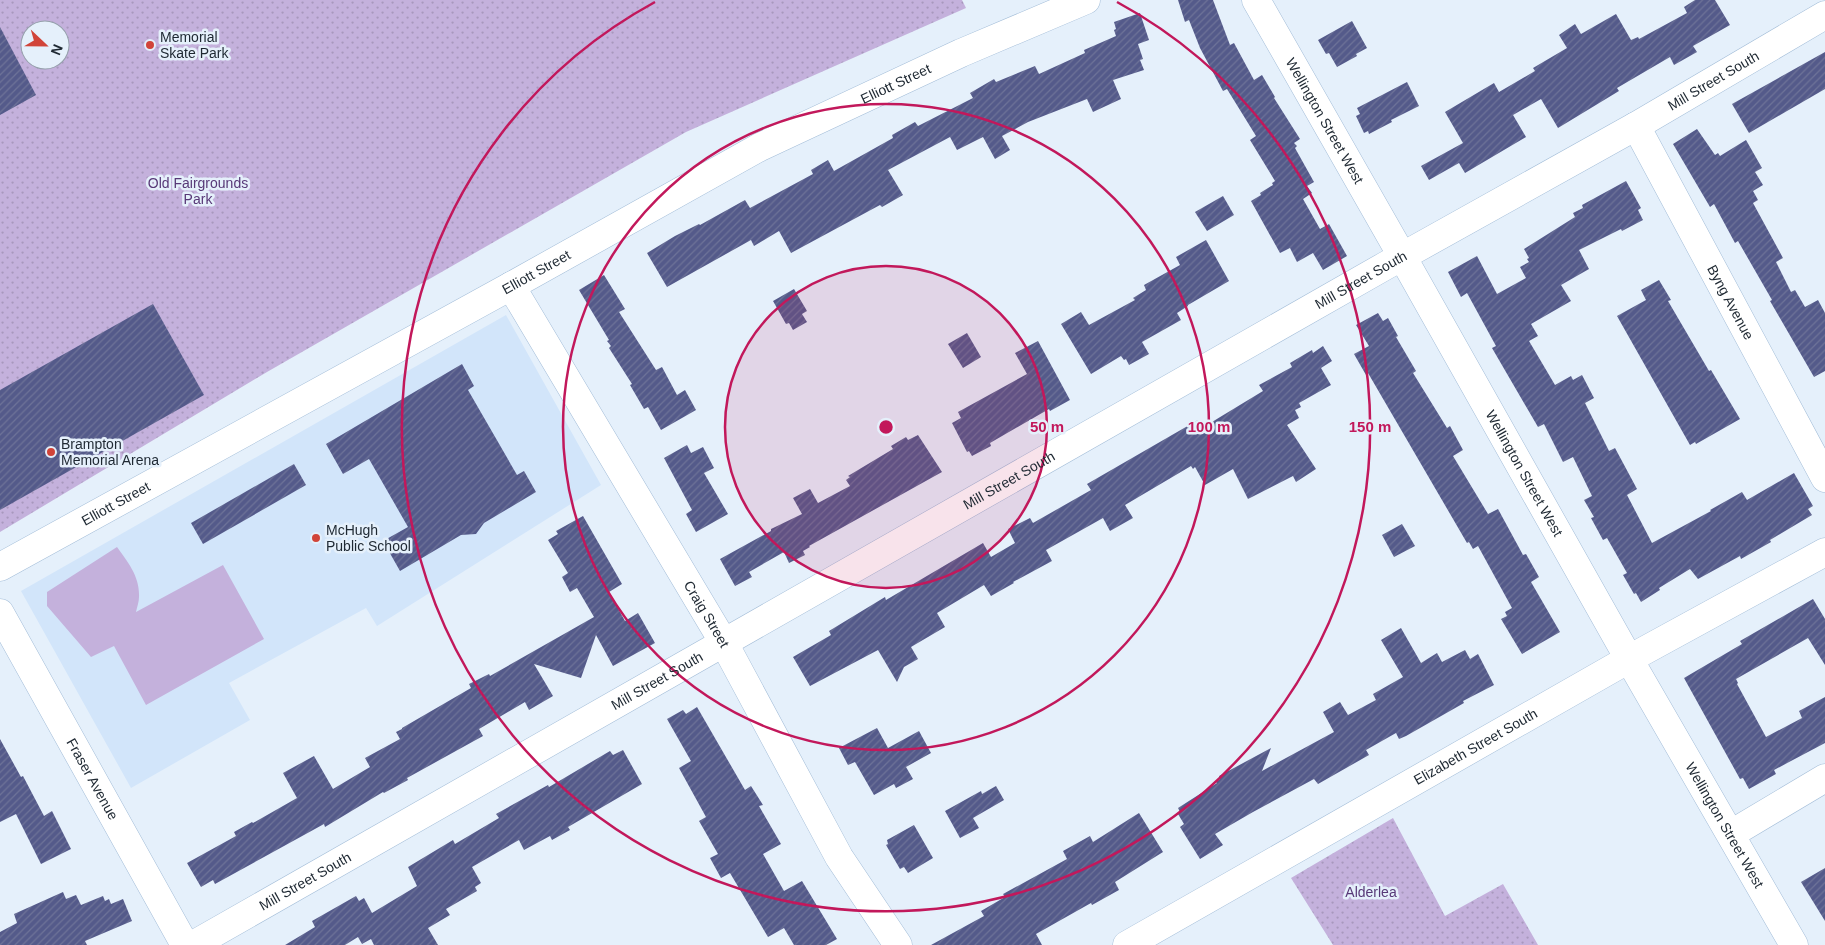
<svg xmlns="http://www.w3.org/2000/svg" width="1825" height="945" font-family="Arial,sans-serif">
	<defs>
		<pattern id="park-dots" width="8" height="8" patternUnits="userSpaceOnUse" patternTransform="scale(1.25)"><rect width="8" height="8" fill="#c4b1dc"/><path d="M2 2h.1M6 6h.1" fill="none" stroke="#a898bd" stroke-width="1.8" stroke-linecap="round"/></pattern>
		<pattern id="building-hatch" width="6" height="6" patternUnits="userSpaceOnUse" patternTransform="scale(1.25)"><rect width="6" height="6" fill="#545a8a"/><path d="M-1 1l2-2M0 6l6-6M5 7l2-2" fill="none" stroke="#6e7398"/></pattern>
	</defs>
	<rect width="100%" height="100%" fill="#e5f0fb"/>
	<!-- built -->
	<polygon fill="#d2e5fa" points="506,315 601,485 377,626 366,608 229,683 250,720 131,788 21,591"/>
	<!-- grass -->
	<path fill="#c4b1dc" d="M117,547C128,562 140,577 139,597C139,602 137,607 136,612L223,565L264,639L146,705L114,646L91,657L47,606V592Z"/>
	<!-- park -->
	<g fill="url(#park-dots)" fill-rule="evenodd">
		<path d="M0,0H962L966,8L686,132L267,372L0,532ZM30,30H60V60H30Z"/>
		<polygon points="1393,818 1445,916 1503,884 1538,945 1333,945 1291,878"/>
	</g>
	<!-- building -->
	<g fill="url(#building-hatch)">
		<polygon points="1178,0 1213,0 1230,45 1234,43 1254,80 1262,75 1275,97 1274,98 1300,139 1294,143 1297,146 1295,148 1314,182 1307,186 1312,193 1303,199 1320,229 1329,224 1347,256 1323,270 1313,253 1297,262 1290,248 1280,253 1251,201 1261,195 1260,193 1273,185 1272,183 1275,181 1250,140 1256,136 1227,89 1223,91 1200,48 1189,20 1185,22"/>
		<polygon points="1695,0 1715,0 1730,25 1693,46 1697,52 1674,65 1670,57 1617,88 1619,91 1558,128 1541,99 1513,115 1526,137 1465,173 1459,163 1429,180 1421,166 1463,143 1445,112 1494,83 1499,92 1535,71 1533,68 1567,48 1559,35 1575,24 1581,34 1616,14 1631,40 1638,37 1639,39 1687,13 1684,7"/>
		<polygon points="1140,13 1149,40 1138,44 1143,59 1140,60 1144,70 1113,80 1121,99 1093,112 1087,99 1028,122 1002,136 1010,150 995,159 983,137 957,150 950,137 888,170 903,195 882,207 880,205 791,253 779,231 754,246 751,240 667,287 647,253 675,236 699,224 700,225 745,200 750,208 813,174 811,170 828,160 834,171 893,138 892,135 915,122 918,126 973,98 970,93 994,79 996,82 1035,66 1039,74 1085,53 1084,50 1116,36 1114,30 1116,29 1114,22"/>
		<polygon points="1352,21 1367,48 1356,54 1357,56 1337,67 1329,53 1326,54 1318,40"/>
		<polygon points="0,27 36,95 0,115"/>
		<polygon points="1825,52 1825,89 1749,133 1732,104"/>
		<polygon points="1407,82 1419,106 1391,120 1392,122 1369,134 1368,131 1364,133 1356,116 1360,114 1357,108"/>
		<polygon points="1697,129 1715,155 1718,153 1720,156 1746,140 1762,168 1755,172 1763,185 1753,191 1758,200 1753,203 1783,258 1776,262 1791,292 1795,290 1805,307 1818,300 1825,313 1825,371 1814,377 1770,301 1772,300 1738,241 1735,243 1714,204 1710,207 1673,144"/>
		<polygon points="1626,181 1641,208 1638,210 1643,220 1622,231 1621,229 1579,250 1589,269 1561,285 1571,301 1531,324 1538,336 1529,341 1555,385 1571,376 1573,380 1582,375 1594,398 1585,403 1609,451 1615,448 1637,489 1627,495 1652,543 1711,511 1710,510 1742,492 1747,500 1794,473 1813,506 1808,509 1812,515 1770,540 1771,542 1741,559 1740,556 1698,579 1690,569 1659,588 1660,590 1641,602 1636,593 1634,594 1623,575 1627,573 1607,538 1603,540 1591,518 1594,517 1584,500 1592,496 1573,457 1563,462 1544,424 1538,427 1492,348 1496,346 1467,293 1461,297 1448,272 1477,256 1497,294 1526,278 1520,267 1529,262 1527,259 1529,258 1524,249 1575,217 1573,213 1583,208 1582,205"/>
		<polygon points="1223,196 1234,215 1207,231 1195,212"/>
		<polygon points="1206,240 1229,281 1188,305 1188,306 1177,313 1181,320 1142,342 1149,354 1129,365 1126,359 1124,360 1121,356 1091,374 1061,324 1081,312 1089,325 1135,300 1133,298 1146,290 1144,285 1180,265 1176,257"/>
		<polygon points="604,275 625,309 619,312 656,370 662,367 677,395 685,390 696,410 661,430 648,407 644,409 630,385 632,384 609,348 611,346 607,341 609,340 579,290"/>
		<polygon points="1659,280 1671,300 1668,301 1709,371 1711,370 1740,419 1696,444 1695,442 1690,445 1617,316 1646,300 1641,290"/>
		<polygon points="794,289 807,311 802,314 807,322 793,330 789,323 786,324 773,301"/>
		<polygon points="153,304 204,395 0,510 0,390"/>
		<polygon points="1378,313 1383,321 1388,318 1398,336 1396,337 1416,371 1413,373 1447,428 1450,426 1463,450 1453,456 1488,514 1498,509 1523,555 1526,554 1539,577 1531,582 1560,632 1522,654 1501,619 1507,616 1505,612 1512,608 1478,546 1473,549 1469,542 1467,543 1368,373 1366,375 1354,354 1369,346 1356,325"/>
		<polygon points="967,333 981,357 963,368 948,344"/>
		<polygon points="1038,341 1070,400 1050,411 1049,409 990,443 991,446 972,456 969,451 967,452 952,423 961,418 958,412 1027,374 1015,353"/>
		<polygon points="1323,346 1332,361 1321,368 1331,385 1299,403 1301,407 1295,410 1299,418 1287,425 1316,469 1296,482 1293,476 1248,499 1233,469 1205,485 1195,467 1193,469 1191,466 1125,505 1133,518 1110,531 1103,518 1046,550 1052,561 1013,582 1014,583 991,596 984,585 937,613 945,627 911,647 918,659 904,667 897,682 878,650 810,686 793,657 831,635 829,631 885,597 886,600 983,543 991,557 1015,543 1008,529 1030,518 1033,523 1091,490 1087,484 1198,420 1202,428 1263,391 1259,385 1292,367 1290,363 1312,350 1313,353"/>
		<polygon points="462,364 474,386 468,390 483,416 517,475 524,471 536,492 484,523 476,534 461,535 400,571 383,541 408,527 369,459 343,474 326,444"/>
		<polygon points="918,435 942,472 809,546 810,547 803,551 805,555 789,563 784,552 749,572 752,577 735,586 720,559 771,531 771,529 802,514 793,498 810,489 818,503 850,486 846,480 850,477 848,476 893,449 891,446 906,437 908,440"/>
		<polygon points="687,445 691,453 703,447 714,468 704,473 728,514 696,532 686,514 692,510 664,458"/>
		<polygon points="294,464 306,485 203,544 191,523"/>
		<polygon points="583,516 622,584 609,592 625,621 638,613 655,643 613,666 596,635 581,678 534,664 553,696 529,710 525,702 479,729 483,736 407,778 408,780 384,793 383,792 325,827 324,824 215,884 213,880 201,887 187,863 236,836 234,832 252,822 253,823 297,798 283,773 314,756 333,789 370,767 365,758 400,739 396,732 402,729 402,728 471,688 469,684 489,674 490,676 594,617 577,588 570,592 562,577 568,573 548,540 558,534 556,531"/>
		<polygon points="1402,524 1415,546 1394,557 1382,535"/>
		<polygon points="1813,599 1825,619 1825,665 1808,638 1736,679 1738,683 1737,684 1766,737 1802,718 1799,711 1825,697 1825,743 1774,770 1776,774 1749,789 1743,778 1740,779 1684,678 1742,644 1740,641"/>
		<polygon points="1401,628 1421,663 1437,653 1442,662 1465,650 1470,659 1478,654 1494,685 1463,701 1464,703 1406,736 1399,739 1396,733 1366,750 1369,755 1318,784 1314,779 1253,812 1215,834 1223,845 1200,859 1180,827 1184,824 1178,814 1180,812 1178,808 1217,783 1216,782 1220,779 1219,776 1271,748 1262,771 1334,732 1323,712 1340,702 1348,715 1376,700 1373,694 1403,677 1381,640"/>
		<polygon points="697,707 745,790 751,786 763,805 759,806 781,844 763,854 784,891 802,881 837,939 826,945 794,945 784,928 768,937 730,873 721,878 710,858 718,854 699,821 706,817 679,768 691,761 667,719 683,710 686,714"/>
		<polygon points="877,728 888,748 919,731 931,753 906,767 913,779 896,788 894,784 874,795 855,762 848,765 839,748"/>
		<polygon points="0,739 21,777 23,776 44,816 52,811 71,849 41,864 16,814 0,822"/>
		<polygon points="623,750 642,784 568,827 570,830 552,840 550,836 524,850 519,840 472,867 481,883 475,887 477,891 446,909 450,915 428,928 438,945 374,945 371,939 362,944 358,937 345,945 285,945 315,927 312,921 356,896 359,901 364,898 372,913 417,886 408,867 453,840 455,844 499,818 496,814 548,785 549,787 610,751 613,755"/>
		<polygon points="996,786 1004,800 973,818 979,828 960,838 945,811 981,791 982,794"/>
		<polygon points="1139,813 1163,852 1115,882 1119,890 1092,905 1091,903 1036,934 1042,945 931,945 984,916 981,911 1005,897 1003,894 1067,859 1063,851 1090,836 1093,842"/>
		<polygon points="914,825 933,858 908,873 904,867 900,869 886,845 888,844 887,840"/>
		<polygon points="1825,868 1825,921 1801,882"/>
		<polygon points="63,892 66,899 76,895 81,905 103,896 105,901 109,899 111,904 123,899 132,921 85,941 87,945 0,945 0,932 17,923 14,914"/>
	</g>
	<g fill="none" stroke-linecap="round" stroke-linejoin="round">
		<!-- minor casing -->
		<g stroke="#a3bdd8" stroke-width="29">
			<g id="minor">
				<path id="s1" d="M1256,0L1402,256L1629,659L1794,945"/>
				<path id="s2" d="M1636,126L1825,478"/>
				<path id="s3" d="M511,286L724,643L839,857L898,945"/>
				<path id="s4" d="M0,567L511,286L760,147L961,53L1086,0"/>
				<path id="s5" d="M0,613L185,945"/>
				<polyline points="1731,834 1825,778"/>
				<path id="s6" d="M193,945L1385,266L1636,126L1825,15"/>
				<path id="s7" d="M1127,945L1629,659L1825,552"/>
			</g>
		</g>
		<!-- minor -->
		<use href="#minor" stroke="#fff" stroke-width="28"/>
	</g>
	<!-- distance rings -->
	<circle cx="886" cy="427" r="161" fill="#c2185b" fill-opacity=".12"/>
	<g fill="none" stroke="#c2185b" stroke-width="2.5">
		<circle cx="886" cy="427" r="161"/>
		<circle cx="886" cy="427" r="323"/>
		<path d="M1117 2A484 484 0 1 1 655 2"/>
	</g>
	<!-- markers -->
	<g fill="#d14439" stroke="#e5f0fb" stroke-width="2">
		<circle cx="150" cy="45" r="5"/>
		<circle cx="51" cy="452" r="5"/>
		<circle cx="316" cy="538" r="5"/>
	</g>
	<g text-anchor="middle" stroke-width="5" stroke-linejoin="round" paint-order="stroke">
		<!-- poi labels -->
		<g font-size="14" fill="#1e2832" stroke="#e5f0fb" text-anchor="start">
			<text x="160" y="42">Memorial<tspan x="160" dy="16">Skate Park</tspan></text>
			<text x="61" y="449">Brampton<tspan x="61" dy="16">Memorial Arena</tspan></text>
			<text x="326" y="535">McHugh<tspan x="326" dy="16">Public School</tspan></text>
		</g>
		<!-- street labels -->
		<g font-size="14" fill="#1e2832" stroke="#e5f0fb">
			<text dy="5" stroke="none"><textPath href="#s6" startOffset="1749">Mill Street South</textPath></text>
			<text dy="5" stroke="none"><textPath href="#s4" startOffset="1018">Elliott Street</textPath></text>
			<text dy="5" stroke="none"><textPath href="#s1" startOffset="139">Wellington Street West</textPath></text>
			<text dy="5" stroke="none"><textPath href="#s4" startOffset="612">Elliott Street</textPath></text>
			<text dy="5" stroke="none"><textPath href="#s6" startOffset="1344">Mill Street South</textPath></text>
			<text dy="5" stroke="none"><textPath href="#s2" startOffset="200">Byng Avenue</textPath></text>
			<text dy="5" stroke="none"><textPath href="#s1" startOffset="544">Wellington Street West</textPath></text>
			<text dy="5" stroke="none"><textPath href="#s6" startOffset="939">Mill Street South</textPath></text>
			<text dy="5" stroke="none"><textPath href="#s4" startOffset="132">Elliott Street</textPath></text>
			<text dy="5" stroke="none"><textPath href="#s3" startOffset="382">Craig Street</textPath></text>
			<text dy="5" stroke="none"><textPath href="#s6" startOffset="534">Mill Street South</textPath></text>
			<text dy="5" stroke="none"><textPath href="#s7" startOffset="401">Elizabeth Street South</textPath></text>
			<text dy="5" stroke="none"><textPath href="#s5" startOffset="190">Fraser Avenue</textPath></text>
			<text dy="5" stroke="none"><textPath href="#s1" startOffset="949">Wellington Street West</textPath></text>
			<text dy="5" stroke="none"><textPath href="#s6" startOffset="129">Mill Street South</textPath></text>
		</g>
		<!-- park labels -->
		<g font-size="14" fill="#573877" stroke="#e5f0fb">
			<text x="198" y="188">Old Fairgrounds<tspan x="198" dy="16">Park</tspan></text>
			<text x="1371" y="897">Alderlea</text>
		</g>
	</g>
	<circle cx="886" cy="427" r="8" fill="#c2185b" stroke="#e5f0fb" stroke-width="2.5"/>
	<g font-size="15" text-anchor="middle" font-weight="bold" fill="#c2185b" stroke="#e5f0fb" stroke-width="5" stroke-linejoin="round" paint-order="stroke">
		<text x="1047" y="432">50 m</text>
		<text x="1209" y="432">100 m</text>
		<text x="1370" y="432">150 m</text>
	</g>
	<!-- north arrow -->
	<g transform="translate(45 45) rotate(112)"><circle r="24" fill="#e5f0fb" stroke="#95a0ab"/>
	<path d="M0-4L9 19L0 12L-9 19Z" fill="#d14439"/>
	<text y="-8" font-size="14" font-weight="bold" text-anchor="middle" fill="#1e2832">N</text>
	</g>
</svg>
